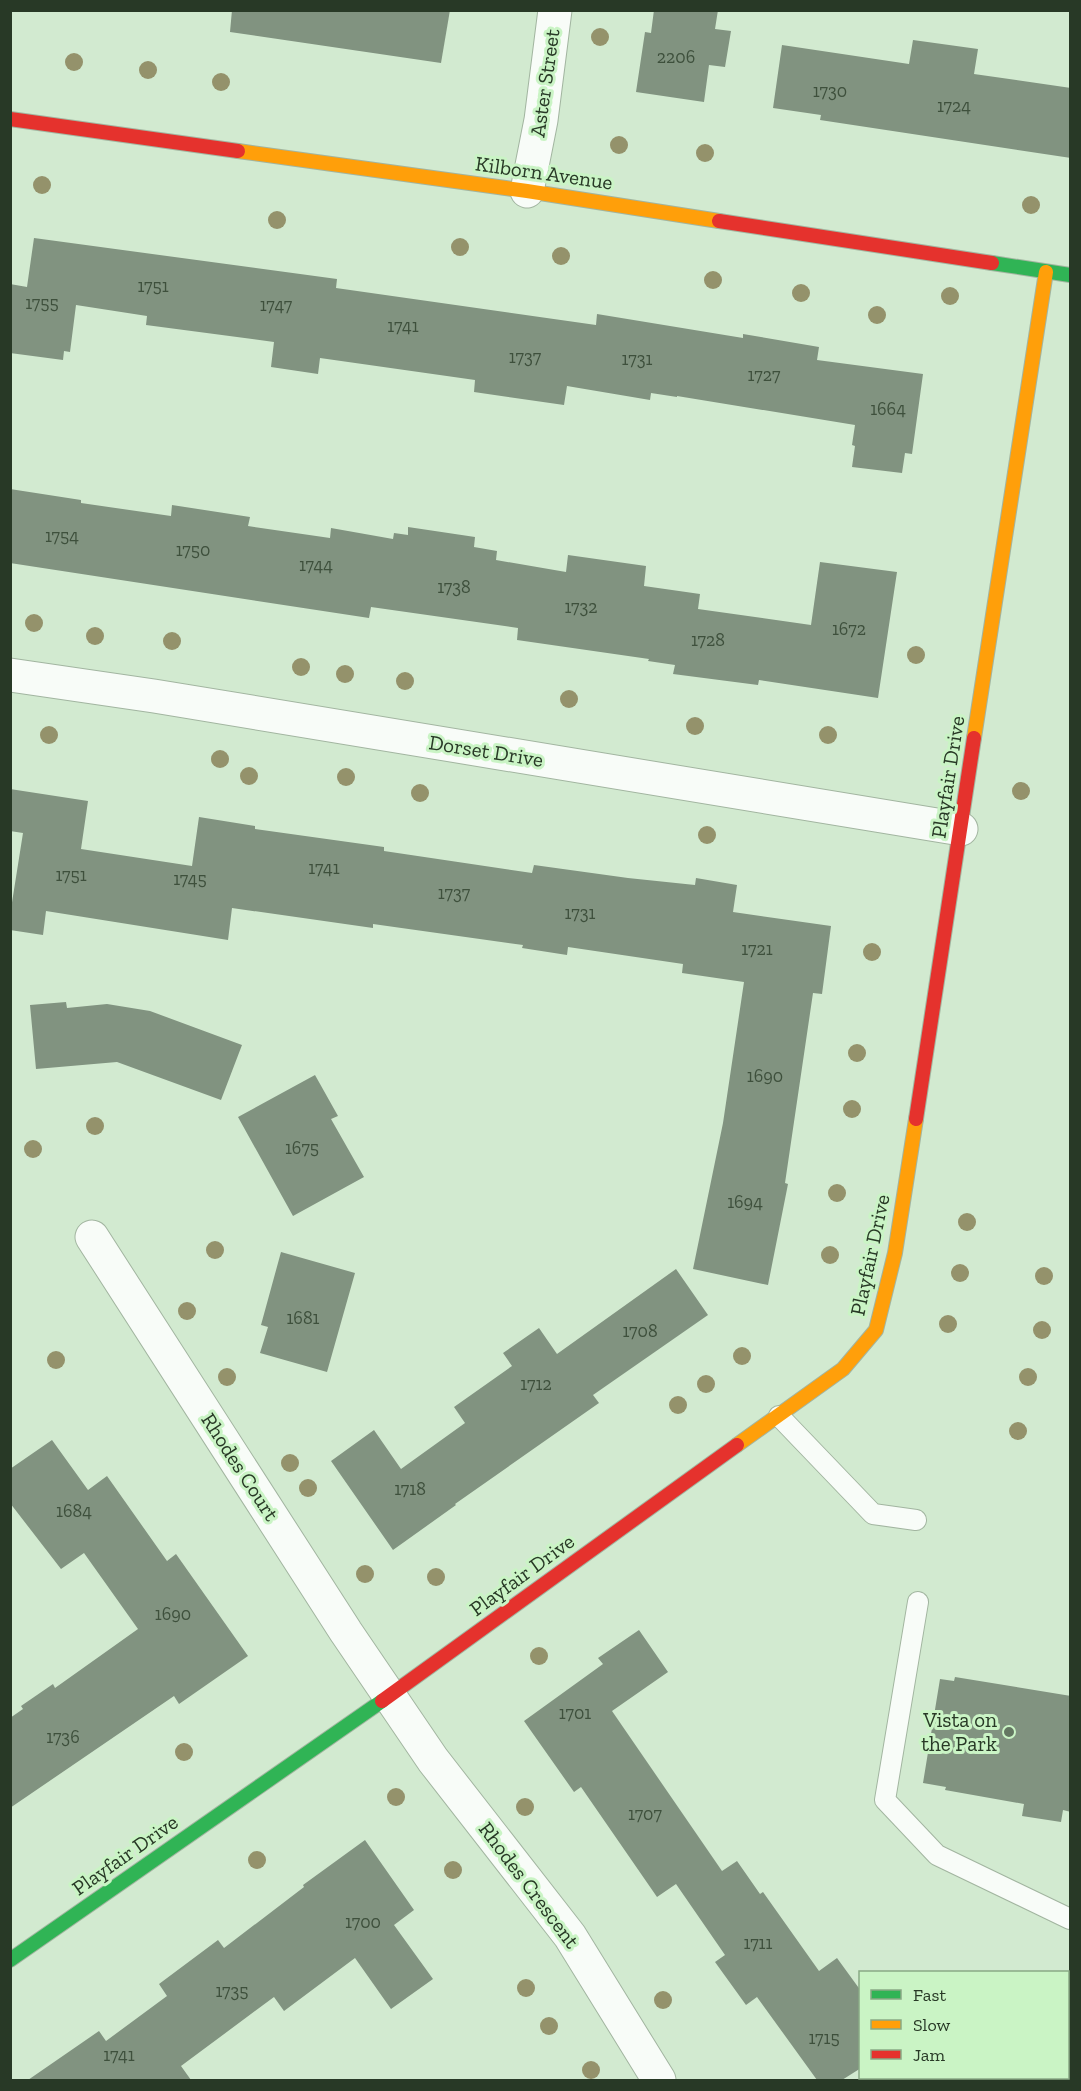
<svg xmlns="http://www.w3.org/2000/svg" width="1081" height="2091" font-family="'Zilla Slab',serif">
	<rect width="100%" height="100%" fill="#d2ead0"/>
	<!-- building -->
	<g fill="#819380">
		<polygon points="232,10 450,10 441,63 230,32"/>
		<polygon points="654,10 718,10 715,29 731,31 725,67 709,65 704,102 636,92 645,32 651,33"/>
		<polygon points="913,40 978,49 974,74 1071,88 1071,158 820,120 821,115 773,108 782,45 909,64"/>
		<polygon points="34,238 337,279 336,288 596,325 597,314 743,338 743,334 819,347 817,360 923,374 912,454 905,453 902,473 852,467 855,446 852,445 855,425 677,396 677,397 651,393 650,400 567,386 564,405 474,392 475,380 320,358 318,374 271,367 274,342 146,325 147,316 76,305 70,352 64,351 63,360 10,353 10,284 27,287"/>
		<polygon points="10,489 81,500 81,503 171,516 172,505 250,517 248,526 330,538 331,528 393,539 394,533 408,535 408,527 475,537 474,547 497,551 496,560 566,572 568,555 646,566 644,586 700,594 698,609 811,625 820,562 897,572 878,698 759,680 758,685 673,674 675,665 648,661 649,659 517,640 518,628 371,607 369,618 10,563"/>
		<polygon points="10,789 88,801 81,849 192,866 199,817 255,826 255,829 384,847 384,851 532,873 534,865 628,878 695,885 696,878 737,885 733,912 831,926 822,994 813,993 785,1183 788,1184 768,1285 693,1269 723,1123 744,982 682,973 683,964 568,947 567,955 522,948 523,945 373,924 373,928 232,908 228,940 46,911 43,935 10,930 10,915 23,833 10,831"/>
		<polygon points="66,1002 67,1008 107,1004 150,1011 242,1045 221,1100 117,1062 36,1069 30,1005"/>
		<polygon points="315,1075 338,1116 331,1119 364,1177 293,1216 238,1117"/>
		<polygon points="281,1252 355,1273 327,1372 260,1353 268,1327 261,1325"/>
		<polygon points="676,1269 708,1315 593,1395 599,1403 455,1504 456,1505 393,1550 331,1461 374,1430 401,1469 465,1423 454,1407 512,1366 503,1353 539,1328 557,1354"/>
		<polygon points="52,1440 88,1490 107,1476 167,1561 176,1554 248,1656 179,1704 174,1696 10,1808 10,1718 23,1709 21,1706 53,1684 55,1688 138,1629 84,1553 61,1569 10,1503 10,1469"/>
		<polygon points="639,1630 668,1672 612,1711 722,1871 737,1861 760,1894 763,1892 819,1971 837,1958 861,1991 861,2068 842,2080 817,2080 757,1997 746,2005 715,1962 725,1955 676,1884 657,1897 581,1787 574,1792 524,1721 603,1664 598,1658"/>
		<polygon points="955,1677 1071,1696 1071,1812 1063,1810 1061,1822 1022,1816 1024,1804 945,1790 946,1787 923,1783 940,1679 954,1681"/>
		<polygon points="365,1840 414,1910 394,1925 433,1979 391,2009 355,1958 284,2011 274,1997 181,2066 191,2080 28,2080 99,2031 106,2041 167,1996 159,1984 218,1940 224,1948 304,1887 303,1885"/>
	</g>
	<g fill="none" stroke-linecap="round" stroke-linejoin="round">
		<!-- lane casing -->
		<g stroke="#a2b5a0" stroke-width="22">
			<g id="lane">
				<polyline points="779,1416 873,1514 916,1520"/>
				<polyline points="918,1602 885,1800 937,1855 1070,1919"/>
			</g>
		</g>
		<!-- street casing -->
		<g stroke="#a2b5a0" stroke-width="35">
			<g id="street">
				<polyline points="527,191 541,120 555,10"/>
				<polyline points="10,675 154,696 961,829"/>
				<polyline points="92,1237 346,1632 433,1760 570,1936 659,2080"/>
			</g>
		</g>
		<!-- fast casing -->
		<g stroke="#a2b5a0" stroke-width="16">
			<g id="fast">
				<polyline points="992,263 1070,275"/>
				<polyline points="10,1960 382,1701"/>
			</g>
		</g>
		<!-- slow casing -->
		<g stroke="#a2b5a0" stroke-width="16">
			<g id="slow">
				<polyline points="238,151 527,191 719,221"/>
				<polyline points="974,738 1046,272"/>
				<polyline points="737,1445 843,1369 876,1330 895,1253 916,1119"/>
			</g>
		</g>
		<!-- jam casing -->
		<g stroke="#a2b5a0" stroke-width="16">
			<g id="jam">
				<polyline points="10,119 238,151"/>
				<polyline points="719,221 992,263"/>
				<polyline points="916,1119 974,738"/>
				<polyline points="382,1701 737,1445"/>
			</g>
		</g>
		<!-- lane -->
		<use href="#lane" stroke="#f8fcf8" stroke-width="20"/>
		<!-- street -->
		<use href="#street" stroke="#f8fcf8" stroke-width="33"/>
		<!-- fast -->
		<use href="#fast" stroke="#30b455" stroke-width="14"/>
		<!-- slow -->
		<use href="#slow" stroke="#ff9f0a" stroke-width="14"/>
		<!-- jam -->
		<use href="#jam" stroke="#e5322d" stroke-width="14"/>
	</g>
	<!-- trees -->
	<g fill="#94926b">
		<circle cx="600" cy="37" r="9"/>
		<circle cx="74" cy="62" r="9"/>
		<circle cx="148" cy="70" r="9"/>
		<circle cx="221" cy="82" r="9"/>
		<circle cx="619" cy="145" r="9"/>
		<circle cx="705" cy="153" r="9"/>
		<circle cx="42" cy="185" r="9"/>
		<circle cx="1031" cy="205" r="9"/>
		<circle cx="277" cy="220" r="9"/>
		<circle cx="460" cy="247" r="9"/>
		<circle cx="561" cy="256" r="9"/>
		<circle cx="713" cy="280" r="9"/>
		<circle cx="801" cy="293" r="9"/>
		<circle cx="950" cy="296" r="9"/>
		<circle cx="877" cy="315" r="9"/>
		<circle cx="34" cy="623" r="9"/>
		<circle cx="95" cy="636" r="9"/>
		<circle cx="172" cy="641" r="9"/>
		<circle cx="916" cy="655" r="9"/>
		<circle cx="301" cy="667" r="9"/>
		<circle cx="345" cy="674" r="9"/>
		<circle cx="405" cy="681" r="9"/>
		<circle cx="569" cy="699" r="9"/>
		<circle cx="695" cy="726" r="9"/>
		<circle cx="49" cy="735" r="9"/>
		<circle cx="828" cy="735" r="9"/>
		<circle cx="220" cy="759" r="9"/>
		<circle cx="249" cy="776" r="9"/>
		<circle cx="346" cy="777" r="9"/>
		<circle cx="1021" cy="791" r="9"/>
		<circle cx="420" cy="793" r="9"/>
		<circle cx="707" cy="835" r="9"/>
		<circle cx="872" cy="952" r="9"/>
		<circle cx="857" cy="1053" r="9"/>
		<circle cx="852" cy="1109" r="9"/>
		<circle cx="95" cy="1126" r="9"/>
		<circle cx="33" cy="1149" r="9"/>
		<circle cx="837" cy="1193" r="9"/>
		<circle cx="967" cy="1222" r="9"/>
		<circle cx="215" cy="1250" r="9"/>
		<circle cx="830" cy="1255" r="9"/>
		<circle cx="960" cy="1273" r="9"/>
		<circle cx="1044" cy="1276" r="9"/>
		<circle cx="187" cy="1311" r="9"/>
		<circle cx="948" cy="1324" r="9"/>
		<circle cx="1042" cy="1330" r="9"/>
		<circle cx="742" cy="1356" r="9"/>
		<circle cx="56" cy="1360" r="9"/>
		<circle cx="227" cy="1377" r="9"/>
		<circle cx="1028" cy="1377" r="9"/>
		<circle cx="706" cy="1384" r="9"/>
		<circle cx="678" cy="1405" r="9"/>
		<circle cx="1018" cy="1431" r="9"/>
		<circle cx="290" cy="1463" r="9"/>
		<circle cx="308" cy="1488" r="9"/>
		<circle cx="365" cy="1574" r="9"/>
		<circle cx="436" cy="1577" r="9"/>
		<circle cx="539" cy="1656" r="9"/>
		<circle cx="184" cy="1752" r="9"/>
		<circle cx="396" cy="1797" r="9"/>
		<circle cx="525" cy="1807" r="9"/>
		<circle cx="257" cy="1860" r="9"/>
		<circle cx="453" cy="1870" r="9"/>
		<circle cx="526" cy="1988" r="9"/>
		<circle cx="663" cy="2000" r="9"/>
		<circle cx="549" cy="2026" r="9"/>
		<circle cx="591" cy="2070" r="9"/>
	</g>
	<!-- markers -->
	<circle fill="#647762" stroke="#caf4c5" stroke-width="2" cx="1009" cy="1732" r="6"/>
	<g text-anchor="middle" stroke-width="6" stroke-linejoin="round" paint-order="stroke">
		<!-- number labels -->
		<g font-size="18" fill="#3e503c">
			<text x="676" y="63">2206</text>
			<text x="830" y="97">1730</text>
			<text x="954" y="112">1724</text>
			<text x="153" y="292">1751</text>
			<text x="42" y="309">1755</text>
			<text x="276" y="311">1747</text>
			<text x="403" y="332">1741</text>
			<text x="525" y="363">1737</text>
			<text x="637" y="365">1731</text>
			<text x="764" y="381">1727</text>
			<text x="888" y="415">1664</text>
			<text x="62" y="542">1754</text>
			<text x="193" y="556">1750</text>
			<text x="316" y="571">1744</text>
			<text x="454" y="593">1738</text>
			<text x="581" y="613">1732</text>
			<text x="849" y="635">1672</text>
			<text x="708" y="646">1728</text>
			<text x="324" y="874">1741</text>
			<text x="71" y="881">1751</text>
			<text x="190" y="885">1745</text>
			<text x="454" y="899">1737</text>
			<text x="580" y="919">1731</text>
			<text x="757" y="955">1721</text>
			<text x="765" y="1082">1690</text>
			<text x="302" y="1154">1675</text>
			<text x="745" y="1208">1694</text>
			<text x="303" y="1324">1681</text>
			<text x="640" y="1337">1708</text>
			<text x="536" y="1390">1712</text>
			<text x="410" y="1495">1718</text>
			<text x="74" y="1517">1684</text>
			<text x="173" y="1620">1690</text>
			<text x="575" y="1719">1701</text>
			<text x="63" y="1743">1736</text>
			<text x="645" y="1820">1707</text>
			<text x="363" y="1928">1700</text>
			<text x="758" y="1949">1711</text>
			<text x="232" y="1997">1735</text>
			<text x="824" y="2044">1715</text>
			<text x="119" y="2061">1741</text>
		</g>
		<!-- street labels -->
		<g font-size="21" fill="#283926" stroke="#caf4c5">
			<text transform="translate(545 83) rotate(-82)" y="7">Aster Street</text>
			<text transform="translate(544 173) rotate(8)" y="7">Kilborn Avenue</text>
			<text transform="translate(486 751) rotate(9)" y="7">Dorset Drive</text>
			<text transform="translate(948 777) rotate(-81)" y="7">Playfair Drive</text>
			<text transform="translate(870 1255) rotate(-78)" y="7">Playfair Drive</text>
			<text transform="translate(240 1467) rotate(57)" y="7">Rhodes Court</text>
			<text transform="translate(522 1575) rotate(-36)" y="7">Playfair Drive</text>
			<text transform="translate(125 1855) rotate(-35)" y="7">Playfair Drive</text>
			<text transform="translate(529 1885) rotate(53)" y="7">Rhodes Crescent</text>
		</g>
		<!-- poi labels -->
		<g font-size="21" fill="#283926" stroke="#caf4c5" text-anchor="end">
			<text x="997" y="1727">Vista on<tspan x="997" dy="24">the Park</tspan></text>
		</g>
	</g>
	<!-- border -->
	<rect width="1081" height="2091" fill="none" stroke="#283926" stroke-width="24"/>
	<!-- legend -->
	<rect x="859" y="1971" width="210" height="108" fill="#caf4c5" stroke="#89a985" stroke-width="1.5"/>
	<rect x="871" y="1990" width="30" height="9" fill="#30b455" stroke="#89a985" stroke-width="1.5"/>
	<text x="913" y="2001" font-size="18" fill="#283926">Fast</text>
	<rect x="871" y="2020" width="30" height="9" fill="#ff9f0a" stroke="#89a985" stroke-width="1.5"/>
	<text x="913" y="2031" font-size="18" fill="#283926">Slow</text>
	<rect x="871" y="2050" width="30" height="9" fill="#e5322d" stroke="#89a985" stroke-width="1.5"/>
	<text x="913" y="2061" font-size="18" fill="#283926">Jam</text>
</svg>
